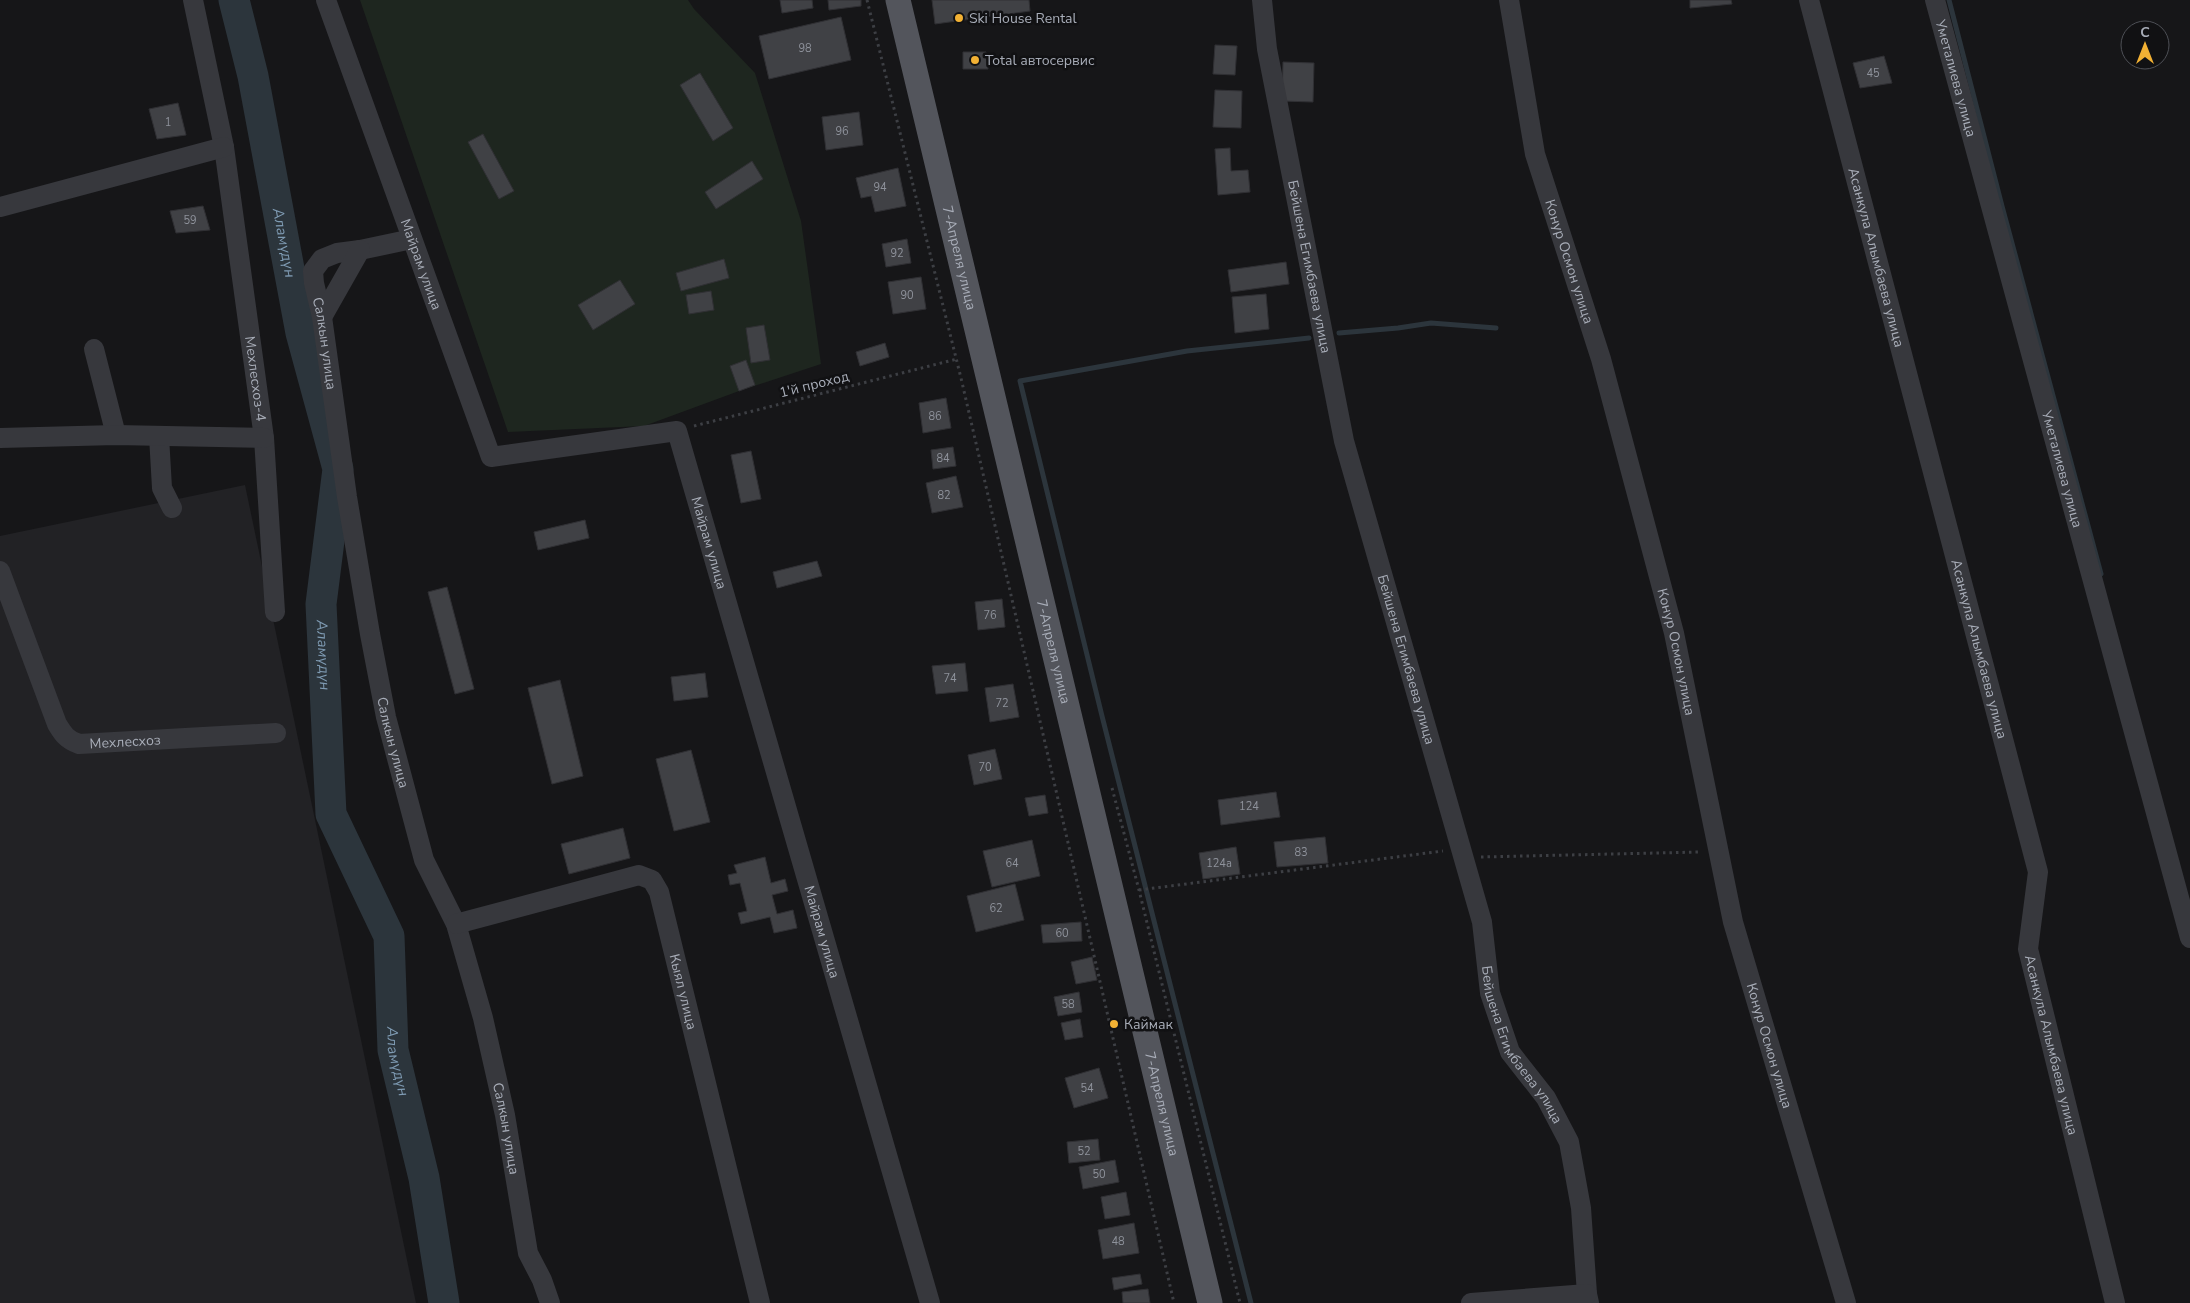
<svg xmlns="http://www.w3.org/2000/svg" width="2190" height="1303" font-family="'Nunito Sans',sans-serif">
	<rect width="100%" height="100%" fill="#161618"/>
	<!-- built -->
	<polygon fill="#222225" points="245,485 416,1303 0,1303 0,536"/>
	<!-- green -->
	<polygon fill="#1e261f" points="360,0 688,0 694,9 755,73 801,221 821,364 739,391 644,426 508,432"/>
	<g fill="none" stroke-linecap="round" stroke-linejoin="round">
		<!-- stream -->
		<g stroke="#2c353c" stroke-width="5">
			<polyline points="1949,0 2002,206 2101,574"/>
			<polyline points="1339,333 1398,328 1431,323 1496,328"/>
			<polyline points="1251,1303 1102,716 1020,381 1187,351 1309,338"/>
		</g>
		<!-- river -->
		<path stroke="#2c353c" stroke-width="31" id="s1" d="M234,0L253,76L301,333L338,469L321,604L331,814L389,936L393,1050L424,1178L444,1303"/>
	</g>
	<!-- building -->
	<g fill="#404145" stroke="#303034">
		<polygon points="780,0 812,0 813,8 782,13"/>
		<polygon points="828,0 861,0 861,6 829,10"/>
		<polygon points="932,0 1029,0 1030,11 935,24"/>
		<polygon points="1690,0 1731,0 1732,4 1690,8"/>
		<polygon points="841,17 851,60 769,79 759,36"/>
		<polygon points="1215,45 1237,46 1235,75 1213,74"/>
		<polygon points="963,52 986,52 988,69 963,69"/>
		<polygon points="1884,56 1892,83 1860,88 1853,63"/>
		<polygon points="1283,62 1314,63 1313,102 1282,101"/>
		<polygon points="700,73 733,128 713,141 680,85"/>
		<polygon points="1215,90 1242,91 1241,128 1213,127"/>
		<polygon points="178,103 186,135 157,139 149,109"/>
		<polygon points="859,112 863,145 826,150 822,117"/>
		<polygon points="483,134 514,191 499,199 468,142"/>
		<polygon points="1230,148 1231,171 1248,170 1250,192 1218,195 1215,149"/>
		<polygon points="752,161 763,179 716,209 705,192"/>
		<polygon points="898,168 906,206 875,212 871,196 861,198 856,178"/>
		<polygon points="203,206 210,230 176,233 170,211"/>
		<polygon points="907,239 911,263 886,267 882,244"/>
		<polygon points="724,259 729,278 681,291 676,273"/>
		<polygon points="1286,262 1289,284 1231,292 1228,270"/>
		<polygon points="921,277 926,309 893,314 888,282"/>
		<polygon points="620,280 635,304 593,330 578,305"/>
		<polygon points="711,291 714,310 689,314 686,295"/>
		<polygon points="1266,294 1269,329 1235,333 1232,297"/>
		<polygon points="764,325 770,360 751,363 746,328"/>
		<polygon points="885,343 889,357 860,366 856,352"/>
		<polygon points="746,360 755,385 739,391 730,366"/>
		<polygon points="946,398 951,428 923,433 919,403"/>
		<polygon points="953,447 956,466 933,469 931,450"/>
		<polygon points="751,451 761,499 741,503 731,455"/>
		<polygon points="956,476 963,507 932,513 926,483"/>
		<polygon points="585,520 589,538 538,550 534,532"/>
		<polygon points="817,561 822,576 777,588 773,572"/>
		<polygon points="447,587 474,689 455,694 428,592"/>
		<polygon points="1002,599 1005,627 978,630 975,602"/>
		<polygon points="965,663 968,691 936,694 932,666"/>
		<polygon points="705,673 708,697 674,701 671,677"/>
		<polygon points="560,680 583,776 552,784 528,688"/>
		<polygon points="1013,684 1019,717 990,722 985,688"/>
		<polygon points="995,749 1002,779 974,785 968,755"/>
		<polygon points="691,750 710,822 674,831 656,759"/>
		<polygon points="1276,792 1280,817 1221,825 1218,800"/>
		<polygon points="1045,795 1048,813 1029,816 1025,798"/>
		<polygon points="623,828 630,858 569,874 561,844"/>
		<polygon points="1325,837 1328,863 1277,867 1274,842"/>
		<polygon points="1032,840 1040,876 992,887 983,851"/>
		<polygon points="1236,847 1240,874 1203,879 1199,853"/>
		<polygon points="765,857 771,883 785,879 788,891 772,895 777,914 793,910 797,928 774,933 770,917 741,924 738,913 747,911 740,883 730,885 728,875 737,873 734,865"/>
		<polygon points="1015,884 1024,920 976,932 967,896"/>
		<polygon points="1081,922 1082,941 1043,943 1041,925"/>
		<polygon points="1092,957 1097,980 1076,984 1071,962"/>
		<polygon points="1079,992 1082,1012 1058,1016 1054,997"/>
		<polygon points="1080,1019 1083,1037 1065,1040 1061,1023"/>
		<polygon points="1099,1068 1108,1098 1074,1108 1065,1078"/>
		<polygon points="1098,1139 1100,1160 1069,1163 1067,1142"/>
		<polygon points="1115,1160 1119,1182 1083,1189 1079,1167"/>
		<polygon points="1126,1192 1130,1215 1105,1219 1101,1197"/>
		<polygon points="1134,1223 1139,1253 1103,1259 1098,1230"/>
		<polygon points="1140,1274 1142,1284 1114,1290 1112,1278"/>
		<polygon points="1148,1289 1150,1303 1123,1303 1122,1292"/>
	</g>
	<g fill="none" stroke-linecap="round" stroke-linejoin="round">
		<!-- path -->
		<g stroke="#3d3f44" stroke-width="3" stroke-dasharray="2.5 4" stroke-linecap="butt">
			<polyline points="867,0 961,378 1174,1303"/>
			<polyline points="694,426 957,359"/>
			<polyline points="1112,788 1139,890 1240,1303"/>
			<polyline points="1481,857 1700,852"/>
			<polyline points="1139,890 1443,851"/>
		</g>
		<!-- minor -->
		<g stroke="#37383d" stroke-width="20">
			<path id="s2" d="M193,0L224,147L264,438L275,612"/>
			<path id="s3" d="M326,0L491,457L677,431L930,1303"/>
			<path id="s4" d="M1262,0L1267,49L1344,441L1482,922L1490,993L1510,1052L1546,1098L1569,1142L1581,1208L1587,1294L1589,1303"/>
			<path id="s5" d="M1509,0L1535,154L1601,359L1674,633L1733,922L1846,1303"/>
			<path id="s6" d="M1809,0L2038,872L2028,949L2115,1303"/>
			<path id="s7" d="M1935,0L2190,938"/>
			<polyline points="0,207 224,147"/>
			<path id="s8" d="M412,239L360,250L337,253L322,259L313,271L314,283L322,317L347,497L370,634L386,717L424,860L456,924L483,1018L505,1115L528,1253L542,1280L550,1303"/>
			<polyline points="322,317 360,250"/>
			<polyline points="94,349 116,435"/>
			<polyline points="159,436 162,488 172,508"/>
			<polyline points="0,438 116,435 264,438"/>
			<path id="s9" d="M0,571L57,724C63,734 67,740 79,744L276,733"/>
			<path id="s10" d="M456,924L639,875L652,880L659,892L760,1303"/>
			<polyline points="1471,1303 1587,1294"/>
		</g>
		<!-- major -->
		<path stroke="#53555c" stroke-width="25" id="s11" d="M898,0L1210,1303"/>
	</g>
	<!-- markers -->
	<g fill="#f2b134" stroke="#111113" stroke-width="2">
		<circle cx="959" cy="18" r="5"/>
		<circle cx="975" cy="60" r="5"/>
		<circle cx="1114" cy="1024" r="5"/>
	</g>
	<g text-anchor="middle" stroke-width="5" stroke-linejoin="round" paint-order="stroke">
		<!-- number labels -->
		<g font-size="11" fill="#8e929b">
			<text x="805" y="52">98</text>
			<text x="1873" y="77">45</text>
			<text x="168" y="126">1</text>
			<text x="842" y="135">96</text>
			<text x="880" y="191">94</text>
			<text x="190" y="224">59</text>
			<text x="897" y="257">92</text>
			<text x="907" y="299">90</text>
			<text x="935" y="420">86</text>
			<text x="943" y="462">84</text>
			<text x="944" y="499">82</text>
			<text x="990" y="619">76</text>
			<text x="950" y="682">74</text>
			<text x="1002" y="707">72</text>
			<text x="985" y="771">70</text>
			<text x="1249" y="810">124</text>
			<text x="1301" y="856">83</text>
			<text x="1012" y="867">64</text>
			<text x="1219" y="867">124а</text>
			<text x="996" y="912">62</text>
			<text x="1062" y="937">60</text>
			<text x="1068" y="1008">58</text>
			<text x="1087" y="1092">54</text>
			<text x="1084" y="1155">52</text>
			<text x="1099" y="1178">50</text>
			<text x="1118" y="1245">48</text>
		</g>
		<!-- poi labels -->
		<g font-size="14" fill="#a8adb8" stroke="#111113" text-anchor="start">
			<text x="969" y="23">Ski House Rental</text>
			<text x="985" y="65">Total автосервис</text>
			<text x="1124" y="1029">Каймак</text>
		</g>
		<!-- street labels -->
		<g font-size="14" fill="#a8adb8" stroke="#111113">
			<text dy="5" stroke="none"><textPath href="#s7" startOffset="81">Уметалиева улица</textPath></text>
			<text dy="5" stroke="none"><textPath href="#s11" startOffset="265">7-Апреля улица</textPath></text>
			<text dy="5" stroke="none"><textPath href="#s6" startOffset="266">Асанкула Алымбаева улица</textPath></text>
			<text dy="5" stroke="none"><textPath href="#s5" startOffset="269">Конур Осмон улица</textPath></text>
			<text dy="5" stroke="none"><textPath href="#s3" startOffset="281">Майрам улица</textPath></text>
			<text dy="5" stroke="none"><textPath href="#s4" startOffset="271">Бейшена Егимбаева улица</textPath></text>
			<text dy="5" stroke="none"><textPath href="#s8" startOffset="181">Салкын улица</textPath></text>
			<text dy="5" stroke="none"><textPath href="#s2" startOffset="384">Мехлесхоз-4</textPath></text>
			<text transform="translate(814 384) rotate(-14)" y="5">1'й проход</text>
			<text dy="5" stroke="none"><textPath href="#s7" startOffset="486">Уметалиева улица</textPath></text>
			<text dy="5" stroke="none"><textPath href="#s3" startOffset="790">Майрам улица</textPath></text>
			<text dy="5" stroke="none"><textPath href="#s6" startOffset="671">Асанкула Алымбаева улица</textPath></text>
			<text dy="5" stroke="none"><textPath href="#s11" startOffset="670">7-Апреля улица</textPath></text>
			<text dy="5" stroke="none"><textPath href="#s5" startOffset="674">Конур Осмон улица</textPath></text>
			<text dy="5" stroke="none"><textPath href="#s4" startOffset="676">Бейшена Егимбаева улица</textPath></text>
			<text dy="5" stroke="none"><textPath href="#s9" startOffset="240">Мехлесхоз</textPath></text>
			<text dy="5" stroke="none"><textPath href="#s8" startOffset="586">Салкын улица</textPath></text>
			<text dy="5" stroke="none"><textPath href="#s3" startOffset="1195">Майрам улица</textPath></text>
			<text dy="5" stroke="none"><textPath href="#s10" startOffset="320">Кыял улица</textPath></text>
			<text dy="5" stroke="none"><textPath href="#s4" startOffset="1081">Бейшена Егимбаева улица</textPath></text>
			<text dy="5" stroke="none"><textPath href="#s6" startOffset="1078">Асанкула Алымбаева улица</textPath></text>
			<text dy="5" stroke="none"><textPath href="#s5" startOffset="1079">Конур Осмон улица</textPath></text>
			<text dy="5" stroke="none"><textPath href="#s11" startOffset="1135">7-Апреля улица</textPath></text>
			<text dy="5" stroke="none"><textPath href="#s8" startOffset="990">Салкын улица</textPath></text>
		</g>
		<!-- water labels -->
		<g font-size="15" font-style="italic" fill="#7f9bb3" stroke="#111113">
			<text dy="5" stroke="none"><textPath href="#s1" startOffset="248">Аламүдүн</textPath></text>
			<text dy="5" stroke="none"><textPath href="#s1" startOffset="668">Аламүдүн</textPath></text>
			<text dy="5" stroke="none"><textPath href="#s1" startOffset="1088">Аламүдүн</textPath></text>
		</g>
	</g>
	<!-- north arrow -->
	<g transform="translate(2145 45)"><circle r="24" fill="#111113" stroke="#4d4f55"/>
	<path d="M0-4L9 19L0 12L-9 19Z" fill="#f2b134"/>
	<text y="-8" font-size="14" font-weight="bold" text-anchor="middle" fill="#a8adb8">С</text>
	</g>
</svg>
